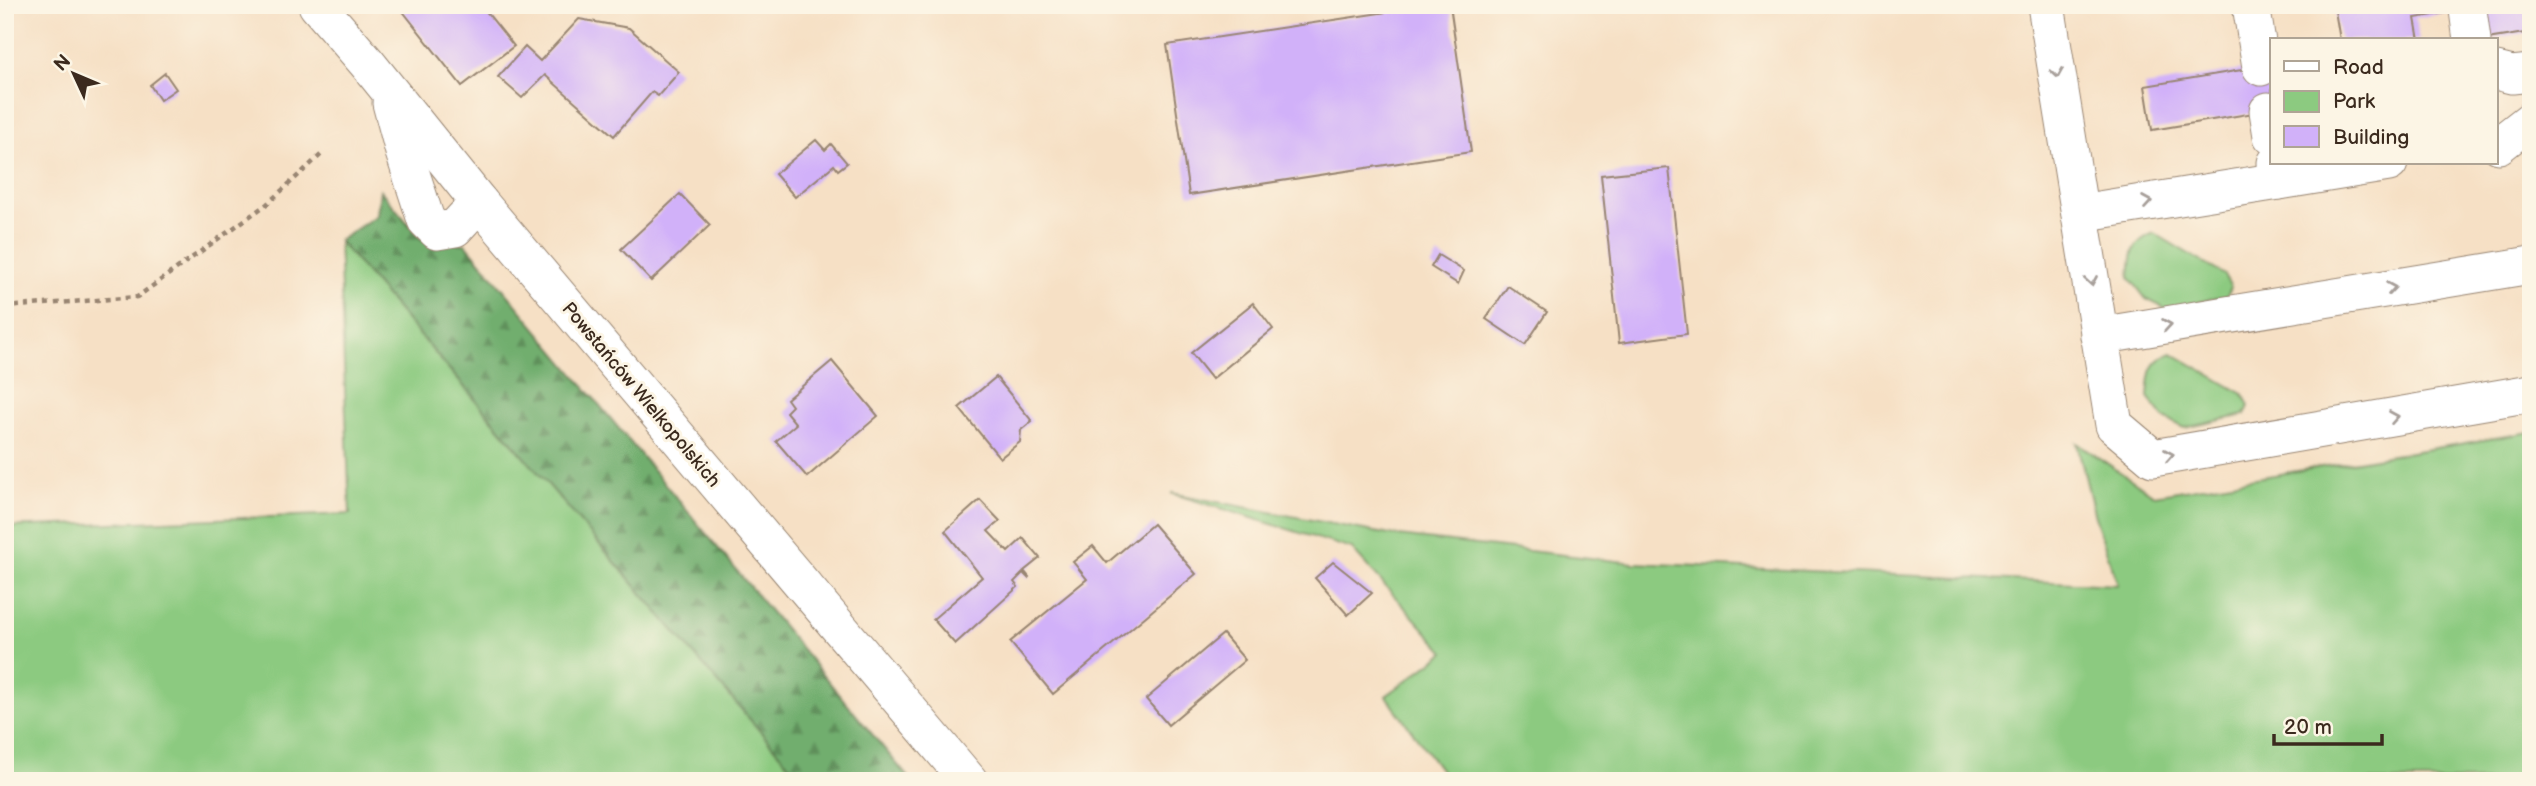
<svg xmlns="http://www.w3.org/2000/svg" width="2536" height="786" font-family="'Balsamiq Sans',sans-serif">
	<defs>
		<pattern id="forest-firs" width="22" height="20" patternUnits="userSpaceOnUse" patternTransform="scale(1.75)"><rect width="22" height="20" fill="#71ae6e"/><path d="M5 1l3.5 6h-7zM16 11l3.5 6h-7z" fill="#5e8e5a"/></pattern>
	</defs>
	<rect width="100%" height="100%" fill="#fcf5e5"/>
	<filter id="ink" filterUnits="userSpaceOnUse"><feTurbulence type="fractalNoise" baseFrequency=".0143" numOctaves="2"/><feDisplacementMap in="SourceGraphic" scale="14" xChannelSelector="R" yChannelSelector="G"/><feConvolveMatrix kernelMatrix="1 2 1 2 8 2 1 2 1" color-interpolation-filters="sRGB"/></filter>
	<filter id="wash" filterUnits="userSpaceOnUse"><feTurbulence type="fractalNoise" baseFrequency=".00686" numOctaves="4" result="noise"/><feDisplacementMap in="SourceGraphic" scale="28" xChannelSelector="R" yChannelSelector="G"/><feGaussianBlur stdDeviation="1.57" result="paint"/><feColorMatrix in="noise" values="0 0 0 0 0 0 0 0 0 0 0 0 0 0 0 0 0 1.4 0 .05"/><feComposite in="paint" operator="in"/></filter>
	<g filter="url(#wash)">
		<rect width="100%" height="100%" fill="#f6e0c5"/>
		<!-- green -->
		<g fill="#8cca80" stroke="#647a4f" stroke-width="2">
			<path d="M2154,233L2224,275L2231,287L2227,296L2166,309L2146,299L2130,278C2132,255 2130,243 2154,233Z"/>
			<polygon points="339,241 803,781 5,781 5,527 350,514"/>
			<path d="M2172,353L2243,394L2249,406L2245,415L2185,428L2164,418L2148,397C2150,375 2148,362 2172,353Z"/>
			<polygon points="2531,432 2531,781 1449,781 1386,696 1445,652 1352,549 1171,493 1390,535 1634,563 2118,585 2095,517 2077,443 2154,495"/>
		</g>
		<!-- forest -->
		<polygon fill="url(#forest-firs)" stroke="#566c46" stroke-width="2" points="380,190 421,239 466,244 911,781 803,781 339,241 377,215"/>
		<g id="blocks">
			<!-- building -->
			<g fill="#d1b1f9">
				<polygon points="398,5 481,5 514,46 462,86"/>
				<polygon points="1433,5 1450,5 1471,152 1189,195 1167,45"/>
				<polygon points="2334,5 2531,5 2531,32 2487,39 2482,7 2415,18 2419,40 2340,40"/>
				<polygon points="579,19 629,28 679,72 658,96 652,92 614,136 545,75 522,98 498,77 525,47 540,61"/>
				<polygon points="2272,65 2272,110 2152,130 2145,86"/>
				<polygon points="165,73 176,89 160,100 150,85"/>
				<polygon points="816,140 825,150 831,144 847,163 838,170 834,165 795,197 775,174"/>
				<polygon points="1669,168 1687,334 1619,343 1601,175"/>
				<polygon points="680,194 710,225 651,281 621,249"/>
				<polygon points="1438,255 1464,271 1458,284 1431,267"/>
				<polygon points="1508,286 1547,312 1525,345 1486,319"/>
				<polygon points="1253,303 1273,329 1212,379 1191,353"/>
				<polygon points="832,361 878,416 807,477 776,441 796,424 786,412 792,406 787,399"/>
				<polygon points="996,377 1032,421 1021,430 1020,442 1000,458 959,408"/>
				<polygon points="980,500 1000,521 988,531 1008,552 1023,538 1040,558 1024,571 1029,577 1028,578 1023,573 1014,582 1018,587 955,644 933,619 982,577 945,531"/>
				<polygon points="1153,524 1196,574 1053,694 1010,642 1087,579 1073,562 1093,546 1107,563"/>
				<polygon points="1333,562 1372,593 1348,615 1315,578"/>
				<polygon points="1223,634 1245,660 1168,725 1146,699"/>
			</g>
		</g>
	</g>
	<g filter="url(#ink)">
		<use href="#blocks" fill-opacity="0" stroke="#988572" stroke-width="2"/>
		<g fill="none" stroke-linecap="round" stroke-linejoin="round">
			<!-- minor casing -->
			<g stroke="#988572" stroke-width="39">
				<g id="minor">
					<polyline points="317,5 367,63 479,202 969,781"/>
					<polyline points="2046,5 2114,425 2153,458 2531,393"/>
					<polyline points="2251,5 2261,67"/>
					<polyline points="2468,10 2472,40"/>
					<polyline points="2496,71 2512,75 2531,73"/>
					<polyline points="391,103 404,152 426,220 437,231 455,228 479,202"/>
					<polyline points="2268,111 2272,136"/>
					<polyline points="2499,145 2531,120"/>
					<polyline points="2276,163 2279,181 2389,163"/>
					<polyline points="2080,213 2279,181"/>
					<polyline points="2099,336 2531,265"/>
				</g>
			</g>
			<!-- path -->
			<polyline stroke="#988572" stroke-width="4.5" stroke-dasharray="5 5" stroke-linecap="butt" points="5,307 137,297 267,204 324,152"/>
			<!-- minor -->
			<use href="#minor" stroke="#fff" stroke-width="37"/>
		</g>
		<!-- one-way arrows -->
		<defs><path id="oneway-chevron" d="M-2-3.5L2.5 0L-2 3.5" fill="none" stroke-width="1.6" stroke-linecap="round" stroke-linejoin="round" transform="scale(1.75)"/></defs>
		<g stroke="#a79f9a">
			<use href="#oneway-chevron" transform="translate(2057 73) rotate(81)"/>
			<use href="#oneway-chevron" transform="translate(2147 202) rotate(-9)"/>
			<use href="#oneway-chevron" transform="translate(2091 281) rotate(81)"/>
			<use href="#oneway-chevron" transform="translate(2391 288) rotate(-9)"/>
			<use href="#oneway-chevron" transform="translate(2167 325) rotate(-9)"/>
			<use href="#oneway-chevron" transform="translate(2394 417) rotate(-10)"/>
			<use href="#oneway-chevron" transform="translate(2169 455) rotate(-10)"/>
		</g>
	</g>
	<g text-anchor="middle" stroke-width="6" stroke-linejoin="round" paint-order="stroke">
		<!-- street labels -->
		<g font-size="19" fill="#3b2a1e" stroke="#fcf5e5">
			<text transform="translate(642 394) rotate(50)" y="7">Powstańców Wielkopolskich</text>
		</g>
	</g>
	<!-- margin -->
	<rect width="2536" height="786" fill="none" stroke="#fcf5e5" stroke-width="28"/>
	<!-- legend -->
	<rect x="2270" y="38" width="228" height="126" fill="#fcf5e5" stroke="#afa495" stroke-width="2"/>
	<rect x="2284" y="61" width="35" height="10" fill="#ffffff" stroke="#afa495" stroke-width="2"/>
	<text x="2333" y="74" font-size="21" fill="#3b2a1e">Road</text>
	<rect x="2284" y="91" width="35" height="21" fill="#8cca80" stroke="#afa495" stroke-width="2"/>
	<text x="2333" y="108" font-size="21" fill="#3b2a1e">Park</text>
	<rect x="2284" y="126" width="35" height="21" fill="#d1b1f9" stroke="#afa495" stroke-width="2"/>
	<text x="2333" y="144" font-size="21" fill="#3b2a1e">Building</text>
	<!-- north arrow -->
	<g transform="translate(74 74) rotate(314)" stroke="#fcf5e5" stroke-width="5" paint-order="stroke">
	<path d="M0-5L12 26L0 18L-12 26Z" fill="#3b2a1e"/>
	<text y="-10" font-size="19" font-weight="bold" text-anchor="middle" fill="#3b2a1e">N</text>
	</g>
	<!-- scale -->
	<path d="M2274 734v10h108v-10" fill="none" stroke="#3b2a1e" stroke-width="3.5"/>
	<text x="2284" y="734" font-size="21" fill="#3b2a1e" stroke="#fcf5e5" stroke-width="5" paint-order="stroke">20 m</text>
</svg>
